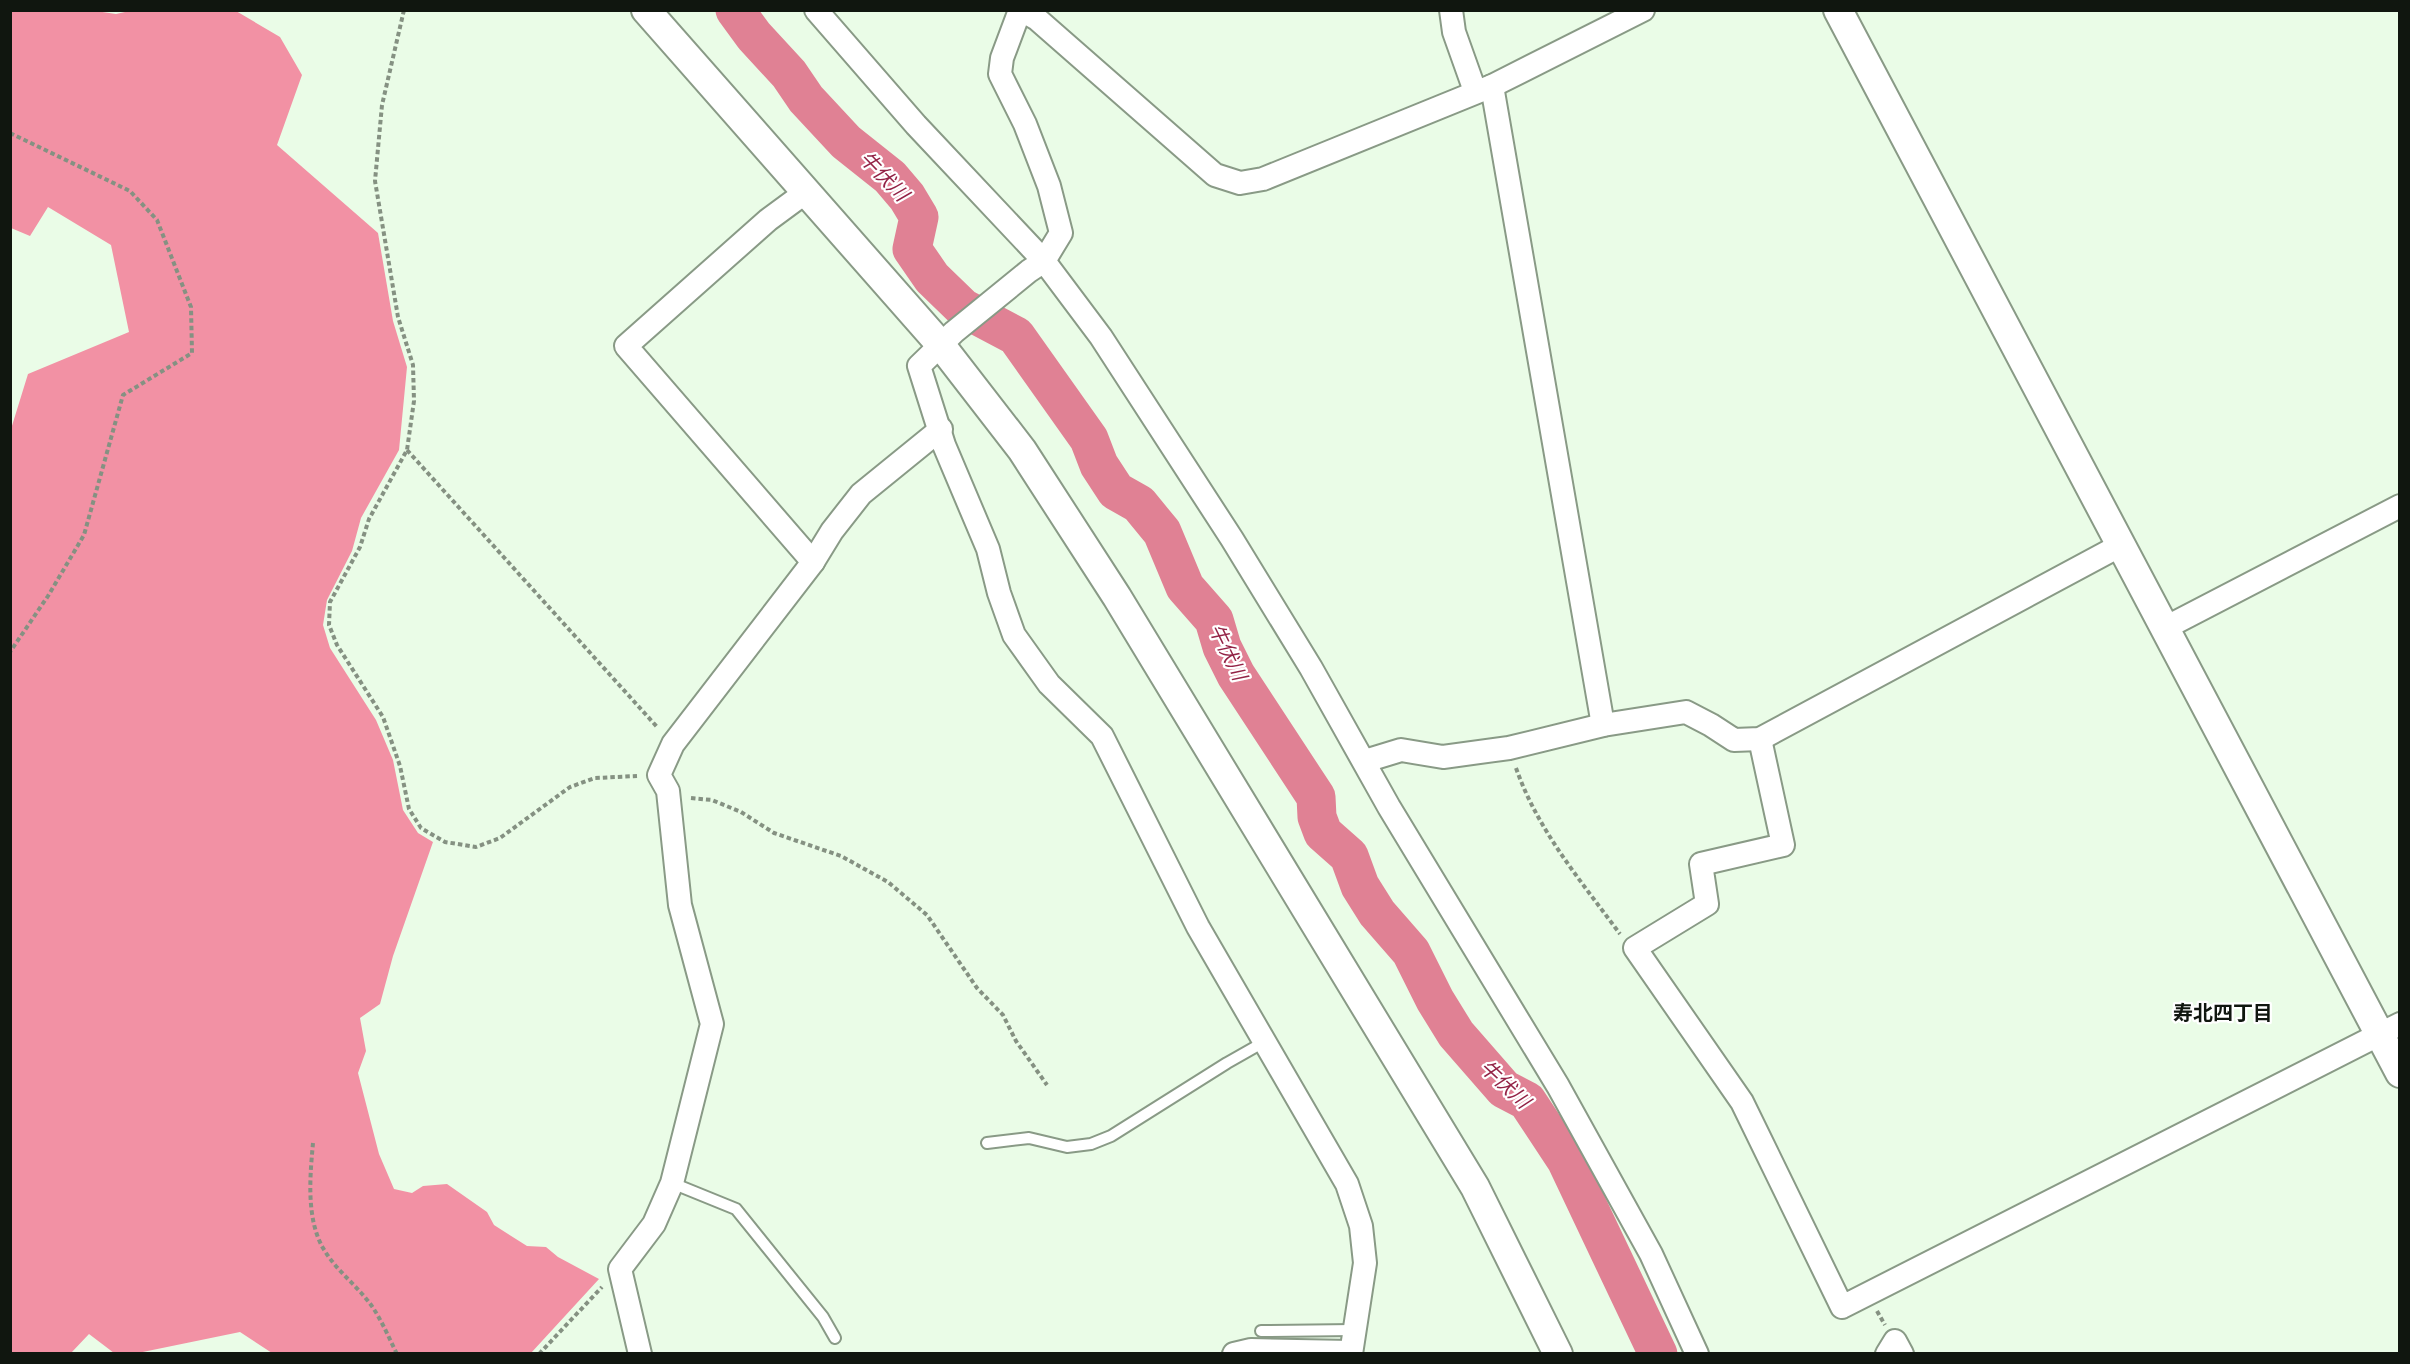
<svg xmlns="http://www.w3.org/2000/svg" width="2410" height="1364" font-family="Mulish,'Noto Sans JP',sans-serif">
	<rect width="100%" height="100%" fill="#eafce7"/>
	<!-- forest -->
	<polygon fill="#f291a4" points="89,10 116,14 134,10 236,11 280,37 302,75 277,145 378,233 393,321 407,367 399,450 361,518 352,551 327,600 323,625 330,648 376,720 393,760 403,810 418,833 433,842 393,956 380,1004 360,1018 366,1051 358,1073 379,1154 394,1189 412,1193 423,1186 447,1184 487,1212 494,1225 527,1246 546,1247 558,1257 599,1279 531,1353 272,1353 240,1332 133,1354 114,1353 89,1334 71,1353 11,1353 11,429 28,374 129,332 111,245 48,207 30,236 11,228 11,11"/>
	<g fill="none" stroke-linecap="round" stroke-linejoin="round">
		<!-- river -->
		<polyline stroke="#e08194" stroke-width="39" points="735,10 754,36 789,74 806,99 846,142 890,177 907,197 919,217 912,249 932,278 963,308 1016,336 1089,439 1099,465 1116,491 1139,504 1162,532 1185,587 1214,620 1222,647 1236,675 1316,797 1317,817 1323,833 1349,856 1360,886 1377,913 1411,952 1435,1000 1456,1034 1504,1089 1527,1101 1566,1160 1658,1354"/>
		<!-- service casing -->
		<g stroke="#899a86" stroke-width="14">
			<g id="service">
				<polyline points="987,1143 1029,1138 1067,1147 1091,1144 1111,1136 1227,1063 1264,1042"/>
				<polyline points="672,1183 736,1209 823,1317 835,1338"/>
				<polyline points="1261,1331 1354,1330"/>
			</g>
		</g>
		<!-- minor casing -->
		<g stroke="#899a86" stroke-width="26">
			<g id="minor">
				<polyline points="816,10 916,125 1044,261 1101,337 1232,539 1311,668 1389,807 1558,1086 1651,1254 1697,1354"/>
				<polyline points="1020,10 1002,58 1000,74 1025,124 1049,186 1061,233 1044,261 1029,271 954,332 919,366 944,445 988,549 999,593 1014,635 1049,684 1102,736 1198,927 1347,1184 1361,1226 1365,1263 1351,1354"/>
				<polyline points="1021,10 1037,19 1215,175 1240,183 1263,179 1492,86 1643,10"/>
				<polyline points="1451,10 1454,32 1475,91"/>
				<polyline points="1492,86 1603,725"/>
				<polyline points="806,192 768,220 626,346 813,562"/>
				<polyline points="2163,629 2400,506"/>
				<polyline points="1760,739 1783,845 1701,864 1707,904 1635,948 1742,1102 1842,1307 2400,1024"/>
				<polyline points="1365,761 1401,750 1443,757 1509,748 1603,725 1686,712 1711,725 1734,740 1760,739 2121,545"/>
				<polyline points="640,1354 620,1269 654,1224 672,1183 712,1024 680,905 668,791 659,775 673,744 813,562 832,531 861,494 941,429"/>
				<polyline points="1234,1354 1251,1350 1351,1352"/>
				<polyline points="1887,1354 1895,1341 1902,1354"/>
			</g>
		</g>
		<!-- tertiary casing -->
		<g stroke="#899a86" stroke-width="32">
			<g id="tertiary">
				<polyline points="646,10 940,344 1022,450 1117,597 1475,1187 1558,1354"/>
				<polyline points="1838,10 2400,1073"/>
			</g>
		</g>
		<!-- path -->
		<g stroke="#859182" stroke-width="4" stroke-dasharray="4.5 3" stroke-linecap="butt">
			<polyline points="404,10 382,105 375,181 398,317 413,365 414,401 407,450 369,519 360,547 330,602 329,625 337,645 383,717 400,766 409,809 421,828 445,842 476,847 500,838 570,787 595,778 637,776"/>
			<polyline points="10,133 130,191 157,220 191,307 192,353 123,395 84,535 48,596 10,652"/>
			<polyline points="407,450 658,728"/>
			<path d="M1516,768C1538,831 1581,881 1620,934"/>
			<polyline points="691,798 712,800 741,812 774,833 841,856 888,882 927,915 977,988 1003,1015 1016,1041 1047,1085"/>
			<path d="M313,1143C310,1176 306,1218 323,1248C335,1269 353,1282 368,1301C380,1316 388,1336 397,1354"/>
			<polyline points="1877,1311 1885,1325"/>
			<polyline points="539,1354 602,1287"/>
		</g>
		<!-- service -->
		<use href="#service" stroke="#fff" stroke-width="10"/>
		<!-- minor -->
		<use href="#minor" stroke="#fff" stroke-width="22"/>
		<!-- tertiary -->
		<use href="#tertiary" stroke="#fff" stroke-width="28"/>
	</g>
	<g text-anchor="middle" stroke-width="4.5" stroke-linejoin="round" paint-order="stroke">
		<!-- water labels -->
		<g font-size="20" font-style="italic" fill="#932346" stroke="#fff">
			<text transform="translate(884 176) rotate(46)" y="7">牛伏川</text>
			<text transform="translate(1228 652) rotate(64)" y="7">牛伏川</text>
			<text transform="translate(1505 1084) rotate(43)" y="7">牛伏川</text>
		</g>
		<!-- neighbourhood labels -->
		<g font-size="20" font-weight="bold" fill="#10160f" stroke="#fff">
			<text x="2223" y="1020">寿北四丁目</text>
		</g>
	</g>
	<!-- border -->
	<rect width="2410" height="1364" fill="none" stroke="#10160f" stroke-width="24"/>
</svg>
